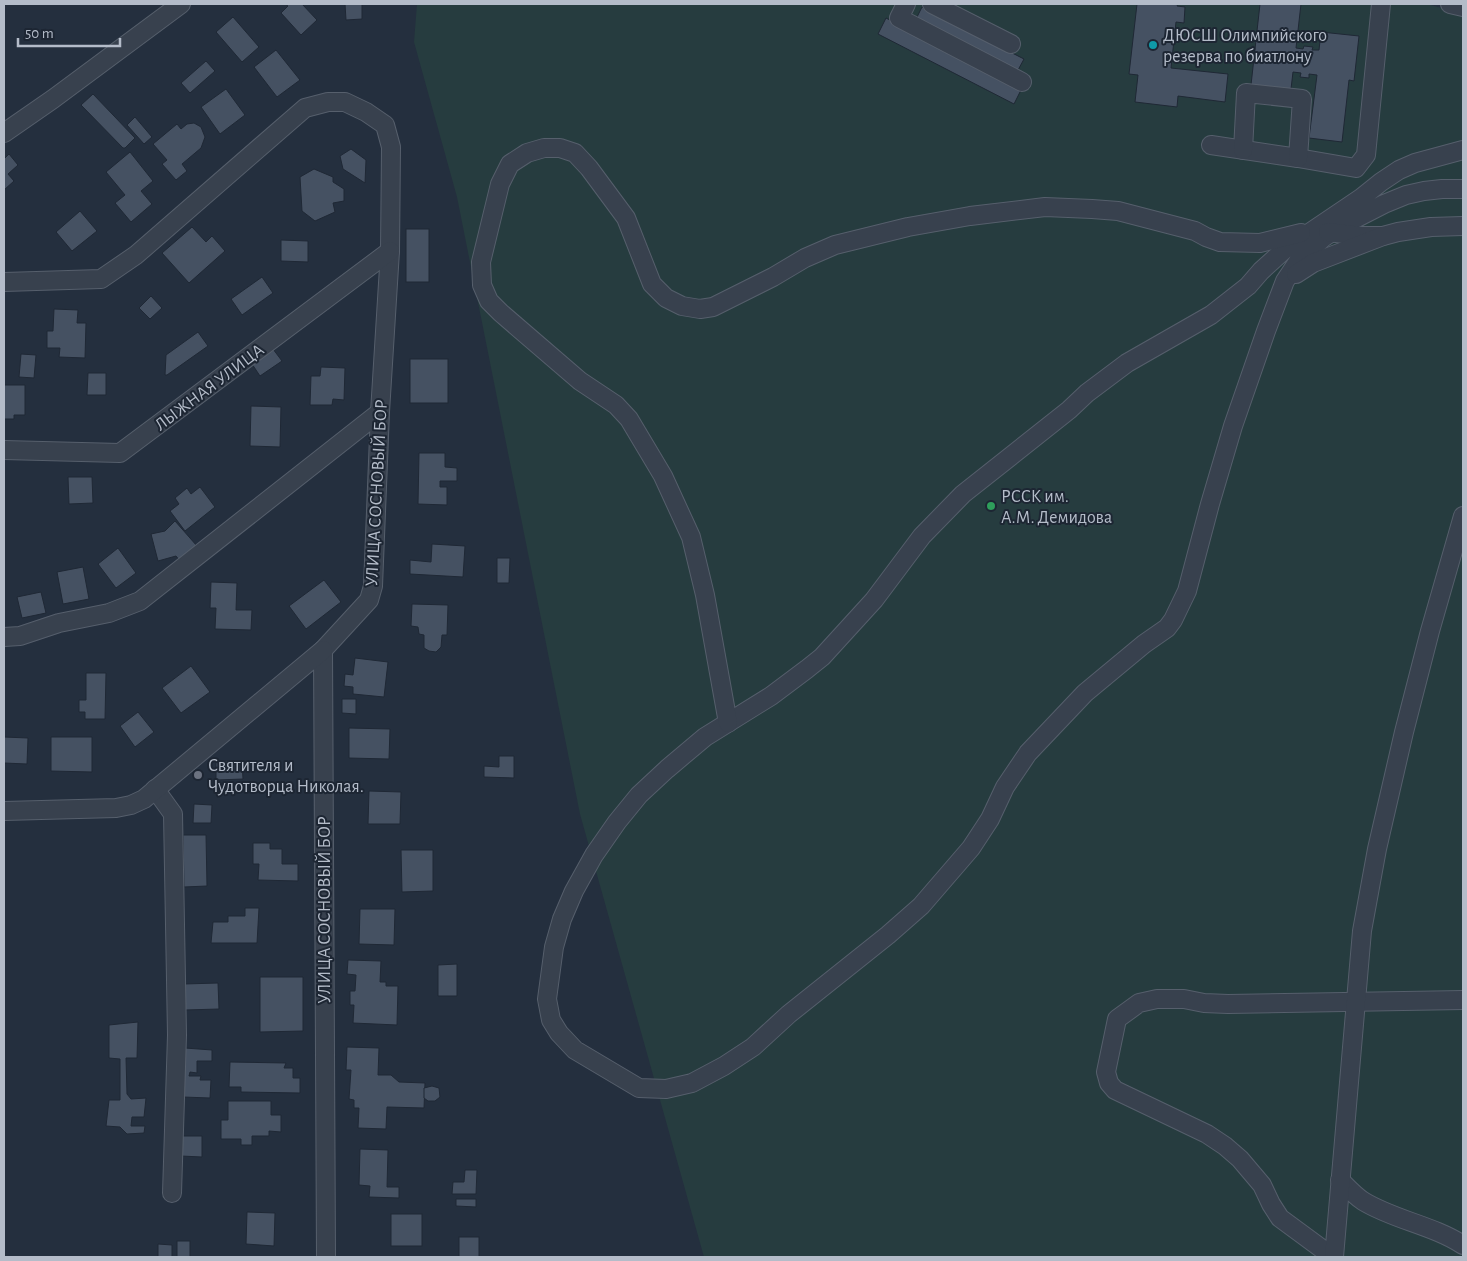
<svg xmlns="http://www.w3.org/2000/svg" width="1467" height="1261" font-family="'Alegreya Sans',sans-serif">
	<rect width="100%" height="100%" fill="#242f3e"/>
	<!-- pitch -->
	<polygon fill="#263c3f" points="417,4 1427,4 1463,14 1463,1257 704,1257 580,814 457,197 414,42"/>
	<!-- building -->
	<g fill="#455162" stroke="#1f2835">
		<polygon points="285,4 302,4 317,20 301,35 281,13 288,6"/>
		<polygon points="345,4 362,4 362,19 346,20"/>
		<polygon points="1137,4 1178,4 1177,6 1185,7 1184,23 1176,22 1171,68 1228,74 1225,102 1178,96 1177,107 1135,102 1138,75 1129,74"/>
		<polygon points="1260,4 1301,4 1296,48 1303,49 1304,46 1313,47 1312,50 1319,50 1321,32 1359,36 1354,81 1349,80 1342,142 1309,138 1317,75 1309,74 1309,78 1300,77 1301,73 1293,72 1291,89 1251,85"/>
		<polygon points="922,7 1024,59 1017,72 915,21"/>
		<polygon points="233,17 259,47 242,62 216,32"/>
		<polygon points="886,18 1022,88 1014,104 878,34"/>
		<polygon points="276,50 300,80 277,97 254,67"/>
		<polygon points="206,61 215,71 190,93 181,83"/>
		<polygon points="226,89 245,115 220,134 201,107"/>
		<polygon points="93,94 135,138 125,148 123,148 81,105"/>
		<polygon points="135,117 152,137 144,144 127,125"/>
		<polygon points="194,123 201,127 205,137 201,148 182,164 187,171 176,180 162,164 167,160 153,144 177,124 181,129 187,124"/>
		<polygon points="351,149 366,160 365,183 343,169 340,156"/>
		<polygon points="130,152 153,181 141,191 152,204 131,222 115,203 125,195 106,172"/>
		<polygon points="9,154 18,165 8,174 14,181 4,190 4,159"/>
		<polygon points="314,169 333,177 333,182 344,189 344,201 333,203 335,212 315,221 302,211 300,177"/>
		<polygon points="80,211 97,231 72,251 56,232"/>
		<polygon points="192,227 206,242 212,236 225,251 189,283 162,253"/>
		<rect x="406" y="229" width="23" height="53"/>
		<polygon points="281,240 308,241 308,262 281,261"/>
		<polygon points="262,277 273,293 242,315 231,299"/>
		<polygon points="151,296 162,308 150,319 139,308"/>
		<polygon points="54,309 78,310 77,323 86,323 85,358 59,357 60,348 47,348 47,331 53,331"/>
		<polygon points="198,332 208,346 167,375 165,375 166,355"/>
		<polygon points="273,349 282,361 260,376 252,364"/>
		<polygon points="21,354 36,355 34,378 19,377"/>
		<rect x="410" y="359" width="38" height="44"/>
		<polygon points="321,367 345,368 344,400 333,399 332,405 310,405 311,376 320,376"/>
		<polygon points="88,373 106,373 106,395 87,395"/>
		<polygon points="4,385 25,385 25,415 14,415 14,419 4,419"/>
		<polygon points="251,406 281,407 280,447 250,446"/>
		<polygon points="419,453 445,453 445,467 457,468 457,481 440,481 440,487 447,487 447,505 418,504"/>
		<polygon points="68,477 92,477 93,503 69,504"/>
		<polygon points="200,487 215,507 185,531 170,511 179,504 175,498 187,488 191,494"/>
		<polygon points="175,521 197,546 180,561 176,556 158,561 151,534 165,531"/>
		<polygon points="432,544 465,546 463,577 410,574 410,560 431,562"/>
		<polygon points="118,548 136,573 116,588 98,564"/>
		<polygon points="497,558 510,558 509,583 497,583"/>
		<polygon points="83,567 89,599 63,604 57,572"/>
		<polygon points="324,580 341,602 306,629 289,606"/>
		<polygon points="211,582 237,583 236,610 252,610 251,630 215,629 216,608 210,608"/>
		<polygon points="41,592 46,613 22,618 17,597"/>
		<polygon points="412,604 448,605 447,635 442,635 441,647 436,652 429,651 424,648 424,635 419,634 418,627 411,626"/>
		<polygon points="355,658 388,662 384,697 353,694 353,687 344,686 345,674 353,675"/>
		<polygon points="191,666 210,692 181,713 162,688"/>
		<polygon points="86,673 106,673 105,719 85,719 85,712 79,712 79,700 86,700"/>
		<polygon points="342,699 356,699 356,714 342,713"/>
		<polygon points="138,712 154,732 135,747 120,726"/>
		<polygon points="349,728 390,729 389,759 349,758"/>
		<polygon points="4,737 28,738 27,764 4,763"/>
		<polygon points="51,737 92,737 92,772 51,771"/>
		<polygon points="499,756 514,756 514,778 484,777 484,766 499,767"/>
		<polygon points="216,761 242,761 243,779 216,780"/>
		<polygon points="369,791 401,792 400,824 368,824"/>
		<polygon points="194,804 212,805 211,823 193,823"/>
		<polygon points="183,835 206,835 207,886 184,887"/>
		<polygon points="253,843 270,843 270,849 282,849 282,864 298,864 298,881 258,880 259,864 253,864"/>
		<polygon points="401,850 433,850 433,891 402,892"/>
		<polygon points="245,908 259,908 257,943 211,943 213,922 228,922 228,916 245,916"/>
		<polygon points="360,909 395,909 394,945 359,944"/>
		<polygon points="348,960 381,961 380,982 386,982 386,986 398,986 397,1025 353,1023 354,1005 350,1005 350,991 355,991 356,975 347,974"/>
		<polygon points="457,964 457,996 438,996 438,965"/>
		<polygon points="260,977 303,977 303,1031 260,1032"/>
		<polygon points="218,983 219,1009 185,1010 184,984"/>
		<polygon points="138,1022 137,1058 126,1058 127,1094 131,1099 146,1098 144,1117 132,1117 131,1126 145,1126 144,1133 127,1134 120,1127 106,1126 109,1100 120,1100 120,1059 109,1058 109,1025"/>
		<polygon points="347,1047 379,1048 378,1075 391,1075 399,1082 425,1083 424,1108 387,1107 386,1129 358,1128 359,1108 354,1108 354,1100 349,1099 351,1070 346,1070"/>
		<polygon points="185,1048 212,1050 212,1061 197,1061 197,1073 190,1072 189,1076 201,1076 200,1080 211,1080 210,1098 183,1097"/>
		<polygon points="230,1062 286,1063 284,1068 293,1068 293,1078 300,1078 300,1093 241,1092 241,1087 229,1087"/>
		<polygon points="432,1086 439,1088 440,1097 435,1101 428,1101 424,1098 424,1088"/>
		<polygon points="228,1101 271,1101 271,1115 281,1115 281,1132 269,1131 269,1136 252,1136 252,1145 241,1145 241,1139 221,1139 221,1120 228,1120"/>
		<polygon points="181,1136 202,1136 202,1157 181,1156"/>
		<polygon points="360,1149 388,1150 387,1187 399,1187 399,1198 369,1197 370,1186 359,1185"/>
		<polygon points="465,1170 477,1170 476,1194 452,1194 453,1182 464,1182"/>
		<polygon points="456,1199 476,1199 476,1207 456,1206"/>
		<polygon points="247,1212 275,1213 274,1246 246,1244"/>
		<rect x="391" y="1214" width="31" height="32"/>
		<rect x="459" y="1237" width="20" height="20"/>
		<rect x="177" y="1241" width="13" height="16"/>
		<polygon points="158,1244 172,1245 172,1257 158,1257"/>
	</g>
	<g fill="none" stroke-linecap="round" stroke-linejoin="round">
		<!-- minor casing -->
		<g stroke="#565f6c" stroke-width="20">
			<g id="minor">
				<polyline points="906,4 899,18 1022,82"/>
				<polyline points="932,4 1011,44"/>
				<polyline points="1450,4 1463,7"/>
				<polyline points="4,133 53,99 181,4"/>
				<polyline points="1211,145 1298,158 1356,168 1366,155 1381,4"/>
				<polyline points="1243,150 1246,93 1302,99 1298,158"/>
				<polyline points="1463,150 1415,163 1399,170 1381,182 1361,198 1284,250 1261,271 1248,286 1211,315 1127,363 1087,393 1069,410 963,494 922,536 874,600 822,657 807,669 771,696 705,737 667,769 639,795 617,822 594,855 574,891 562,919 554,947 547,999 551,1020 559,1033 575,1050 639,1088 666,1089 692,1083 724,1066 753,1047 789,1014 888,935 921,906 971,848 990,819 1005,787 1028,753 1085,693 1144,644 1167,628 1173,620 1187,591 1210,504 1233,426 1266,331 1285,281 1299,260 1323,238 1341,226 1384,204 1406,195 1424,191 1442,189 1463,189"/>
				<polyline points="1328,232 1361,236 1383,236"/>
				<polyline points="1296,274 1313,263 1383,236 1398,232 1431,227 1463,226"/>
				<polyline points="4,282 101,279 136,255 305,108 328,102 345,102 366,112 385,125 391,147 390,251 380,412 373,586 369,600 323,650 326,1257"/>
				<polyline points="4,450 120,453 390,251"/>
				<polyline points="4,637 20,636 59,623 109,613 140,601 380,412"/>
				<polyline points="728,723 705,595 691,537 663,476 629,419 616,405 580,381 501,313 489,301 482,285 481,262 500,184 510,164 527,153 544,148 560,148 575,153 589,168 626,218 652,284 666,298 682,306 700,309 713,307 773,277 805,258 835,245 908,227 970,216 1045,207 1092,209 1118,211 1195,231 1206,237 1220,242 1260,243 1301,233"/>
				<polyline points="155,789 173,814 177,1035 172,1193"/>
				<polyline points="4,811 116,808 131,805 144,799 323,650"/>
				<path d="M1340,1180C1347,1187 1354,1195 1363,1201C1394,1220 1432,1225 1463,1245"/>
				<polyline points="1333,1257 1280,1218 1271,1204 1262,1185 1240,1159 1225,1146 1207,1134 1115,1090 1109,1083 1106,1072 1117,1019 1139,1003 1157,999 1184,999 1204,1003 1228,1004 1463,1000"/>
				<polyline points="1334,1257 1362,931 1377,849 1404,732 1430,631 1463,516"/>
			</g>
		</g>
		<!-- minor -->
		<use href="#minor" stroke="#38414e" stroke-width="18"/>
	</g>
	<!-- markers -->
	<circle fill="#0f9aa8" stroke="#1d2633" stroke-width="2" cx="1153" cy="45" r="5"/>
	<circle fill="#2e9e5b" stroke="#1d2633" stroke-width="2" cx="991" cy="506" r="5"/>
	<circle fill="#6b7280" stroke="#1d2633" stroke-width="2" cx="198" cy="775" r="5"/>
	<g text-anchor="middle" stroke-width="4" stroke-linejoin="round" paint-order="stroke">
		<!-- poi labels -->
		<g font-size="18" fill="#b4bcc9" stroke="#1d2633" text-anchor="start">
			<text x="1163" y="41">ДЮСШ Олимпийского<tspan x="1163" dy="21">резерва по биатлону</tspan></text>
			<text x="1001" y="502">РССК им.<tspan x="1001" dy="21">А.М. Демидова</tspan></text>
			<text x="208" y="771">Святителя и<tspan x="208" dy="21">Чудотворца Николая.</tspan></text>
		</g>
		<!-- street labels -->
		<g font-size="18" fill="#b4bcc9" stroke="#1d2633">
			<text transform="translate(209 387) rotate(-37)" y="6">ЛЫЖНАЯ УЛИЦА</text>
			<text transform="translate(376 493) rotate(-87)" y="6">УЛИЦА СОСНОВЫЙ БОР</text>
			<text transform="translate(324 910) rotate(-90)" y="6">УЛИЦА СОСНОВЫЙ БОР</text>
		</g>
	</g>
	<!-- border -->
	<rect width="1467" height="1261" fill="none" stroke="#b4bcc9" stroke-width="10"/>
	<!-- scale -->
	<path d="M18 38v8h102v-8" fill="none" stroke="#b4bcc9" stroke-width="2.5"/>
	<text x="25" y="38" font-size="15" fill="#b4bcc9" stroke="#1d2633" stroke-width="4" paint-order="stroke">50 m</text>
</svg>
